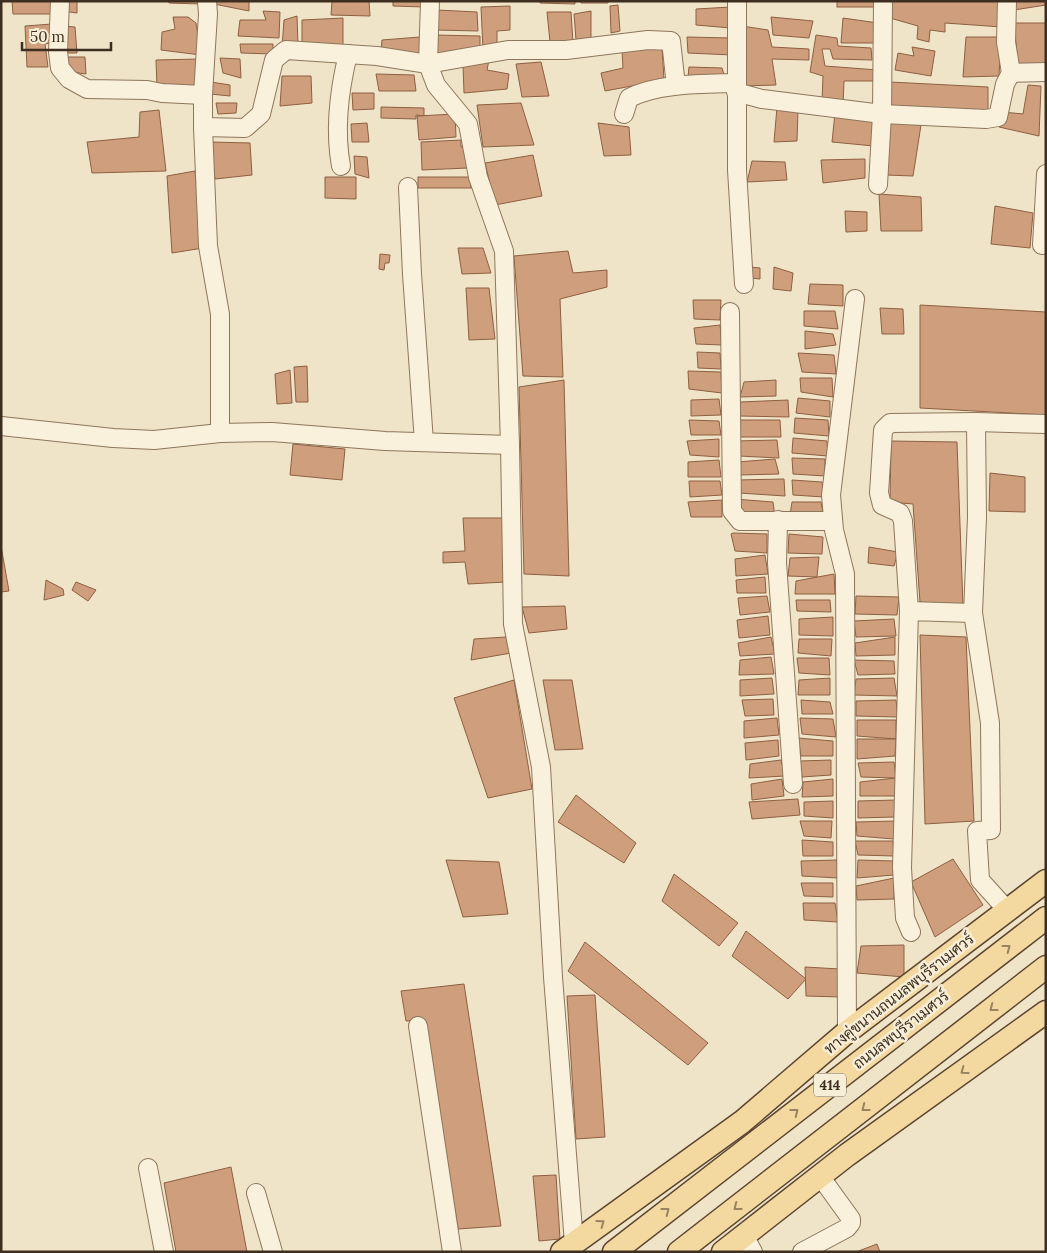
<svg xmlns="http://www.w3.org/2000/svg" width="1047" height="1253" font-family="Lora,Sarabun,serif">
	<rect width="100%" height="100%" fill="#f0e4c8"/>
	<!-- building -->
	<g fill="#cf9f7d" stroke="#8d5f41">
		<polygon points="12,1 51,1 51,14 13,14"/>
		<polygon points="63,1 77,1 77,13 62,11"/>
		<polygon points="168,1 200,1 200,4 169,3"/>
		<polygon points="214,1 249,1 249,11 214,4"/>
		<polygon points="332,1 369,1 370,16 331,15"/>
		<polygon points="393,1 423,1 424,7 393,6"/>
		<polygon points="540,1 575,1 575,4 540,3"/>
		<polygon points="580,1 608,1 608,3 581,3"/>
		<rect x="837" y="1" width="38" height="6"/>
		<polygon points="892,1 1001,1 1002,27 945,23 945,32 930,30 929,42 917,39 918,26 890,18"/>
		<polygon points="1015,1 1046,1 1046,5 1014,10"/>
		<polygon points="618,5 620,31 611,33 610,6"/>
		<polygon points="510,6 510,30 497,31 497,48 483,49 481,7"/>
		<polygon points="731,7 731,28 696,25 696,9"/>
		<polygon points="437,10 477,12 478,31 435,30"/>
		<polygon points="263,11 280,12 279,38 238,36 240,20 266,20"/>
		<polygon points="591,11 591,38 576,40 574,14"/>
		<polygon points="547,12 571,12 573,42 550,42"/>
		<polygon points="297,16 298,46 282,47 284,20"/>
		<polygon points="173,17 188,17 196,23 201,55 161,50 162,32 175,29"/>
		<polygon points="771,17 813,21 809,38 773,35"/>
		<polygon points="343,18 343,50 302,48 302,20"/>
		<polygon points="843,18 878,23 876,43 841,43"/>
		<polygon points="1014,23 1046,23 1046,64 1018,64"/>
		<polygon points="52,24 55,42 45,44 48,67 27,67 25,26"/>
		<polygon points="62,26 75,27 77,53 64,53"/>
		<polygon points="742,26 768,30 772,47 809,49 809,60 772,59 776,85 742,86"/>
		<polygon points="435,35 480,36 480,51 435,54"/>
		<polygon points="816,35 837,38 838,46 871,48 872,60 833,59 830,49 822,49 825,66 878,70 877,81 844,81 843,105 822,102 823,76 810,72"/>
		<polygon points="420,37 422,56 381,52 382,40"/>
		<polygon points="687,37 730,38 732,55 688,53"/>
		<polygon points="966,37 1001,37 999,76 963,77"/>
		<polygon points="240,44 273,44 273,54 241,53"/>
		<polygon points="662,47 664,80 605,91 601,73 623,68 622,51"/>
		<polygon points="912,47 935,51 931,76 895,70 898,53 914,56"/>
		<polygon points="63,57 85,57 86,74 65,71"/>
		<polygon points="220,58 240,59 241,78 223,73"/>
		<polygon points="199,59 200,92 157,88 156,60"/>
		<polygon points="489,60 487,70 509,74 507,89 464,93 463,65"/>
		<polygon points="541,62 549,96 522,97 516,64"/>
		<polygon points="689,67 722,68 725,78 688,77"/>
		<polygon points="376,74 414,75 416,91 379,91"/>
		<polygon points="282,76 311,76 312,103 280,106"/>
		<polygon points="211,82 230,85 230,96 210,94"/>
		<polygon points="890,82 988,87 988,115 889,107"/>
		<polygon points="1028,85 1041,86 1039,136 999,127 1003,112 1023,114"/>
		<polygon points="352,93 374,93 374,109 353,110"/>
		<polygon points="216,103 237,103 236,113 218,114"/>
		<polygon points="521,103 534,145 483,147 477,105"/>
		<polygon points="381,107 424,108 424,116 416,115 416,119 381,118"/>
		<polygon points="777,107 798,110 797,141 774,142"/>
		<polygon points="159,110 166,171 92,173 87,142 139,137 140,112"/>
		<polygon points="835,113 875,117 874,146 832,142"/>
		<polygon points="455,114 456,137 419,140 417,116"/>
		<polygon points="888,122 921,125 913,176 886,175"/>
		<polygon points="367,123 369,142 352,142 351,124"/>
		<polygon points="598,123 629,127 631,155 604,156"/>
		<polygon points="461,140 461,147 467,146 468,168 422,170 421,142"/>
		<polygon points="210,142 250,143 252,175 215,179"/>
		<polygon points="533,155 542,196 495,205 485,163"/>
		<polygon points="354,156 367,157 369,178 355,174"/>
		<polygon points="865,159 865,178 823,183 821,160"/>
		<polygon points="752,161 785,162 787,180 747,182"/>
		<polygon points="195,171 203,248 172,253 167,176"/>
		<polygon points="325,177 356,177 356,199 325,198"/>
		<rect x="418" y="177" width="53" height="11"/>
		<polygon points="879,194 921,197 922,231 881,231"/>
		<polygon points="995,206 1033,213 1030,248 991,244"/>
		<polygon points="845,211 867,212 867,231 846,232"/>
		<polygon points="458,248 483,248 491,273 462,274"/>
		<polygon points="568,251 573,273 607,270 607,287 560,299 563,377 523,376 514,256"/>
		<polygon points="380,254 390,255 389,263 385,263 384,270 379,269"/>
		<polygon points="750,267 760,268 760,279 750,278"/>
		<polygon points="774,267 793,273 791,291 773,289"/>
		<polygon points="810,284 843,285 843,306 808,304"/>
		<polygon points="466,288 489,288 495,339 469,340"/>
		<polygon points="693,300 721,300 720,320 694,319"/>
		<polygon points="920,305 1046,312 1046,415 920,408"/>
		<polygon points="880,308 903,309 904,334 882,334"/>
		<polygon points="804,311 835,311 838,329 804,326"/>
		<polygon points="720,325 722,345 696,344 694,328"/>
		<polygon points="805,331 833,334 836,345 805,349"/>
		<polygon points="697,352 720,353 721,369 698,368"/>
		<polygon points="798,353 834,355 836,374 802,372"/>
		<polygon points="307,366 308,402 296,402 294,367"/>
		<polygon points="290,370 292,403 277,404 275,374"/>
		<polygon points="688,371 721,372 722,393 689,389"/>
		<polygon points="800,378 832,378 833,397 801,392"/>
		<polygon points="564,380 569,576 524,574 519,387"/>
		<polygon points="776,380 776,396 740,397 744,382"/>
		<polygon points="798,398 830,401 830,417 796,413"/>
		<polygon points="719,399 721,415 691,416 691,400"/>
		<polygon points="788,400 789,417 739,416 740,402"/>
		<polygon points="795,418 828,420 829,436 794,433"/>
		<polygon points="689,420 719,421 721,435 691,435"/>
		<polygon points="738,420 780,420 781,437 738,437"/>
		<polygon points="793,438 827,441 828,456 792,453"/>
		<polygon points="719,439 719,457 690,455 687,441"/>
		<polygon points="777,440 779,458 739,456 736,441"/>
		<polygon points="891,441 957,442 963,607 920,602 913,504 890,502"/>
		<polygon points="293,444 345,449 342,480 290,475"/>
		<polygon points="792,458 825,459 825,476 793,474"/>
		<polygon points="775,459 779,474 739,475 737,462"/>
		<polygon points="719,460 721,477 688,477 688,462"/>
		<polygon points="990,473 1025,477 1025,512 989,511"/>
		<polygon points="784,479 785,496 739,493 736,480"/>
		<polygon points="792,480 822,482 824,497 793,495"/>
		<polygon points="689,481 720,481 722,495 690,497"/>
		<polygon points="734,499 773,502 775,517 741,514"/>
		<polygon points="722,500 722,517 691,517 688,502"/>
		<polygon points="792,502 821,502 824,518 790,515"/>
		<polygon points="463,518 505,518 506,582 468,584 465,562 443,563 443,552 465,551"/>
		<polygon points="733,533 767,534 767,553 735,551 731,534"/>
		<polygon points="789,534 823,537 822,554 788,553"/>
		<polygon points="1,546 9,591 1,592"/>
		<polygon points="869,547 898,552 894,566 868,563"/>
		<polygon points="765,555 768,574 736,576 735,559"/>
		<polygon points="819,557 817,577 788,576 790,558"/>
		<polygon points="834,574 835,594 795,594 796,581"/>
		<polygon points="765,577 766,593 737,593 736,580"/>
		<polygon points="46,580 63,589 64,595 44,600"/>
		<polygon points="76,582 96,590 88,601 72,590"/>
		<polygon points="767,596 770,612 740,615 738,598"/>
		<polygon points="856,596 899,597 897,615 855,614"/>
		<polygon points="796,600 830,600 831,612 797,611"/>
		<polygon points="565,606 567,629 529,633 522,607"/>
		<polygon points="768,616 770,635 739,638 737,620"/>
		<polygon points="833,617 833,636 799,635 799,619"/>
		<polygon points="894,619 896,636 856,637 854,621"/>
		<polygon points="920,635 966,637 974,821 925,824"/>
		<polygon points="506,637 511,653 471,660 474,639"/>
		<polygon points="771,637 775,654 740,656 738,643"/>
		<polygon points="895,637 895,655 856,656 855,643"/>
		<polygon points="799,639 832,639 831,656 798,653"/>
		<polygon points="771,657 774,674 739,675 740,660"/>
		<polygon points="797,658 829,658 830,675 799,673"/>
		<polygon points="854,660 894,661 895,674 858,675"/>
		<polygon points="772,678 774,694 740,696 740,680"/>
		<polygon points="830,678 830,695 798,695 799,680"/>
		<polygon points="894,678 897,696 854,695 856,679"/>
		<polygon points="514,680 532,789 488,798 454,698"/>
		<polygon points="543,680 572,680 583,749 555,750"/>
		<polygon points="773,699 774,715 745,716 742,700"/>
		<polygon points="801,700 830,702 833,714 802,714"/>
		<polygon points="896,700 898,717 856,716 856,701"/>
		<polygon points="777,718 779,735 744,738 744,721"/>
		<polygon points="800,718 833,719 836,737 802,734"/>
		<polygon points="857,720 896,720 896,739 857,736"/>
		<polygon points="798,738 833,741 833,756 801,756"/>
		<polygon points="857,739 896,739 895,756 857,759"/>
		<polygon points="778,740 779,756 746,760 745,743"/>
		<polygon points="781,760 785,776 749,778 750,764"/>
		<polygon points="831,760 831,775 802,777 800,761"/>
		<polygon points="894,762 896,778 861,777 858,763"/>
		<polygon points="896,778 898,796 860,796 860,782"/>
		<polygon points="782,779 784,796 752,800 751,784"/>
		<polygon points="833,779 833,796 802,797 803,782"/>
		<polygon points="576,795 636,843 624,863 558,822"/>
		<polygon points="798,799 800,815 752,819 749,802"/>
		<polygon points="896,800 894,817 858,818 858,801"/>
		<polygon points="833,801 833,818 804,816 804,802"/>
		<polygon points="800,821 832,821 831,838 804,836"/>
		<polygon points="895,821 894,839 857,836 856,822"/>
		<polygon points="802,840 833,842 833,856 803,856"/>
		<polygon points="855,841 893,841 894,856 858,855"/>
		<polygon points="953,859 983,905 935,937 911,882"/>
		<polygon points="446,860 499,862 508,914 463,917"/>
		<polygon points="837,860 838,878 802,876 801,861"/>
		<polygon points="858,860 893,861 894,875 857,878"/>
		<polygon points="674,874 738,923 719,946 662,901"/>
		<polygon points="894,878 894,899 857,900 856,886"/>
		<polygon points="801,883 833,883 833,897 804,896"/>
		<polygon points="803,903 835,903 838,922 804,920"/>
		<polygon points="746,931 806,979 788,999 732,956"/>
		<polygon points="585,942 708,1043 688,1065 568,971"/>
		<polygon points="904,945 904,977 857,973 861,946"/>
		<polygon points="805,967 840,969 841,997 806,996"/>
		<polygon points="464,984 501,1226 458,1229 424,1020 406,1021 401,991"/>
		<polygon points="595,995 605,1137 576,1139 567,996"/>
		<polygon points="231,1167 247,1252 176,1252 164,1183"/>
		<polygon points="556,1175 560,1239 539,1241 533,1176"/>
		<polygon points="877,1244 880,1252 856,1252"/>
	</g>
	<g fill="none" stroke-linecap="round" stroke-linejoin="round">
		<!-- minor casing -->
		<g stroke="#8d765c" stroke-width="20">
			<g id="minor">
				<polyline points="60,1 58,52 60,68 69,79 87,89 147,90 162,93 203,95"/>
				<polyline points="207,1 208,14 203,95 203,127 208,246 220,314 220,433"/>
				<polyline points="430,1 428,64 436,85 468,124 478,177 504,251 510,445 513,624 541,767 553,977 574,1243"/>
				<polyline points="737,1 737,170 744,284"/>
				<polyline points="1007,1 1006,42 1011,73 1046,72"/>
				<polyline points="736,92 762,99 882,114 986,119 998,117 1005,84 1011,73"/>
				<path d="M624,114L629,98C658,83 703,84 736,83"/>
				<polyline points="203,127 245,128 261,114 274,60 286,50 377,56 428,64 508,50 566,50 648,40 671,41 675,77"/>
				<path d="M341,166C334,128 339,91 348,54"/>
				<polyline points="878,185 882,114 883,1"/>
				<polyline points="408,187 412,274 424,442"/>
				<polyline points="1042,245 1046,174"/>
				<polyline points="730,312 732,511 740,521 833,521"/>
				<polyline points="976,422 977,517 973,613 990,723 991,830 977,831 980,880 1008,911"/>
				<polyline points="1,426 113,438 154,440 220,433 272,432 385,441 510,445"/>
				<polyline points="778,520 777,563 793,784"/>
				<polyline points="909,611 903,521 900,513 882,505 879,493 883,430 890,423 976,422 1046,424"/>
				<polyline points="911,932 905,918 902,868 909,611 973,613"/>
				<polyline points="418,1026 452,1252"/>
				<polyline points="847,1032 845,574 834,530 831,495 855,299"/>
				<polyline points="148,1168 164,1252"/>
				<polyline points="256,1193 273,1252"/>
				<polyline points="744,1235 753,1252"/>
				<polyline points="802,1252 847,1228 851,1223 851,1219 820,1176"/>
			</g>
		</g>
		<!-- major casing -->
		<g stroke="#5b4430" stroke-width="25">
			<g id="major">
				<polyline points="562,1252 742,1122 847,1032 1046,881"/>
				<polyline points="614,1252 1046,918"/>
				<polyline points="679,1252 1046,967"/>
				<polyline points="723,1252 847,1155 1046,1012"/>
			</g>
		</g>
		<!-- minor -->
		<use href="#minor" stroke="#faf1dc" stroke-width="18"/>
		<!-- major -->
		<use href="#major" stroke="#f3d9a0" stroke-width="22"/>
	</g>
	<!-- one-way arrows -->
	<defs><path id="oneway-chevron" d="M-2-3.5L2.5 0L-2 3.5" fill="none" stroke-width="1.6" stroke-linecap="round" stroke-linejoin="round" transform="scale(1.25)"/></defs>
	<g stroke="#988460">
		<use href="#oneway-chevron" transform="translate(1007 948) rotate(-37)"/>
		<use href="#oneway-chevron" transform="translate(993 1008) rotate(142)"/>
		<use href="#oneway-chevron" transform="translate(964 1071) rotate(144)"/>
		<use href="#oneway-chevron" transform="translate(865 1108) rotate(142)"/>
		<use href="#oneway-chevron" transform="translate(795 1112) rotate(-38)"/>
		<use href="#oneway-chevron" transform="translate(737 1207) rotate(142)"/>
		<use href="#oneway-chevron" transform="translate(666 1211) rotate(-38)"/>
		<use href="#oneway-chevron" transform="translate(601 1223) rotate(-36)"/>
	</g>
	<g text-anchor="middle" stroke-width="5" stroke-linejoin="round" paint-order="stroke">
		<!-- shield labels -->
		<rect fill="#f7eed8" stroke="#756857" stroke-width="1" x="814" y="1073.5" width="32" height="23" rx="4"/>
		<g font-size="14" font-weight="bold" fill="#3d2e20">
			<text x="830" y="1090">414</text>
		</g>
		<!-- street labels -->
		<g font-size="15" fill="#3d2e20" stroke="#f7eed8">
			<text transform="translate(899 994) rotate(-38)" y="5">ทางคู่ขนานถนนลพบุรีราเมศวร์</text>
			<text transform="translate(901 1030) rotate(-38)" y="5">ถนนลพบุรีราเมศวร์</text>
		</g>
	</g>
	<!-- border -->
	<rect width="1047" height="1253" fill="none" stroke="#3d2e20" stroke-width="5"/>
	<!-- scale -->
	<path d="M22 42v8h89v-8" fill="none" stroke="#3d2e20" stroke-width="2.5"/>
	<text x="30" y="42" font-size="15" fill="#3d2e20" stroke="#f7eed8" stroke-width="4" paint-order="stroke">50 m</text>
</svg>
